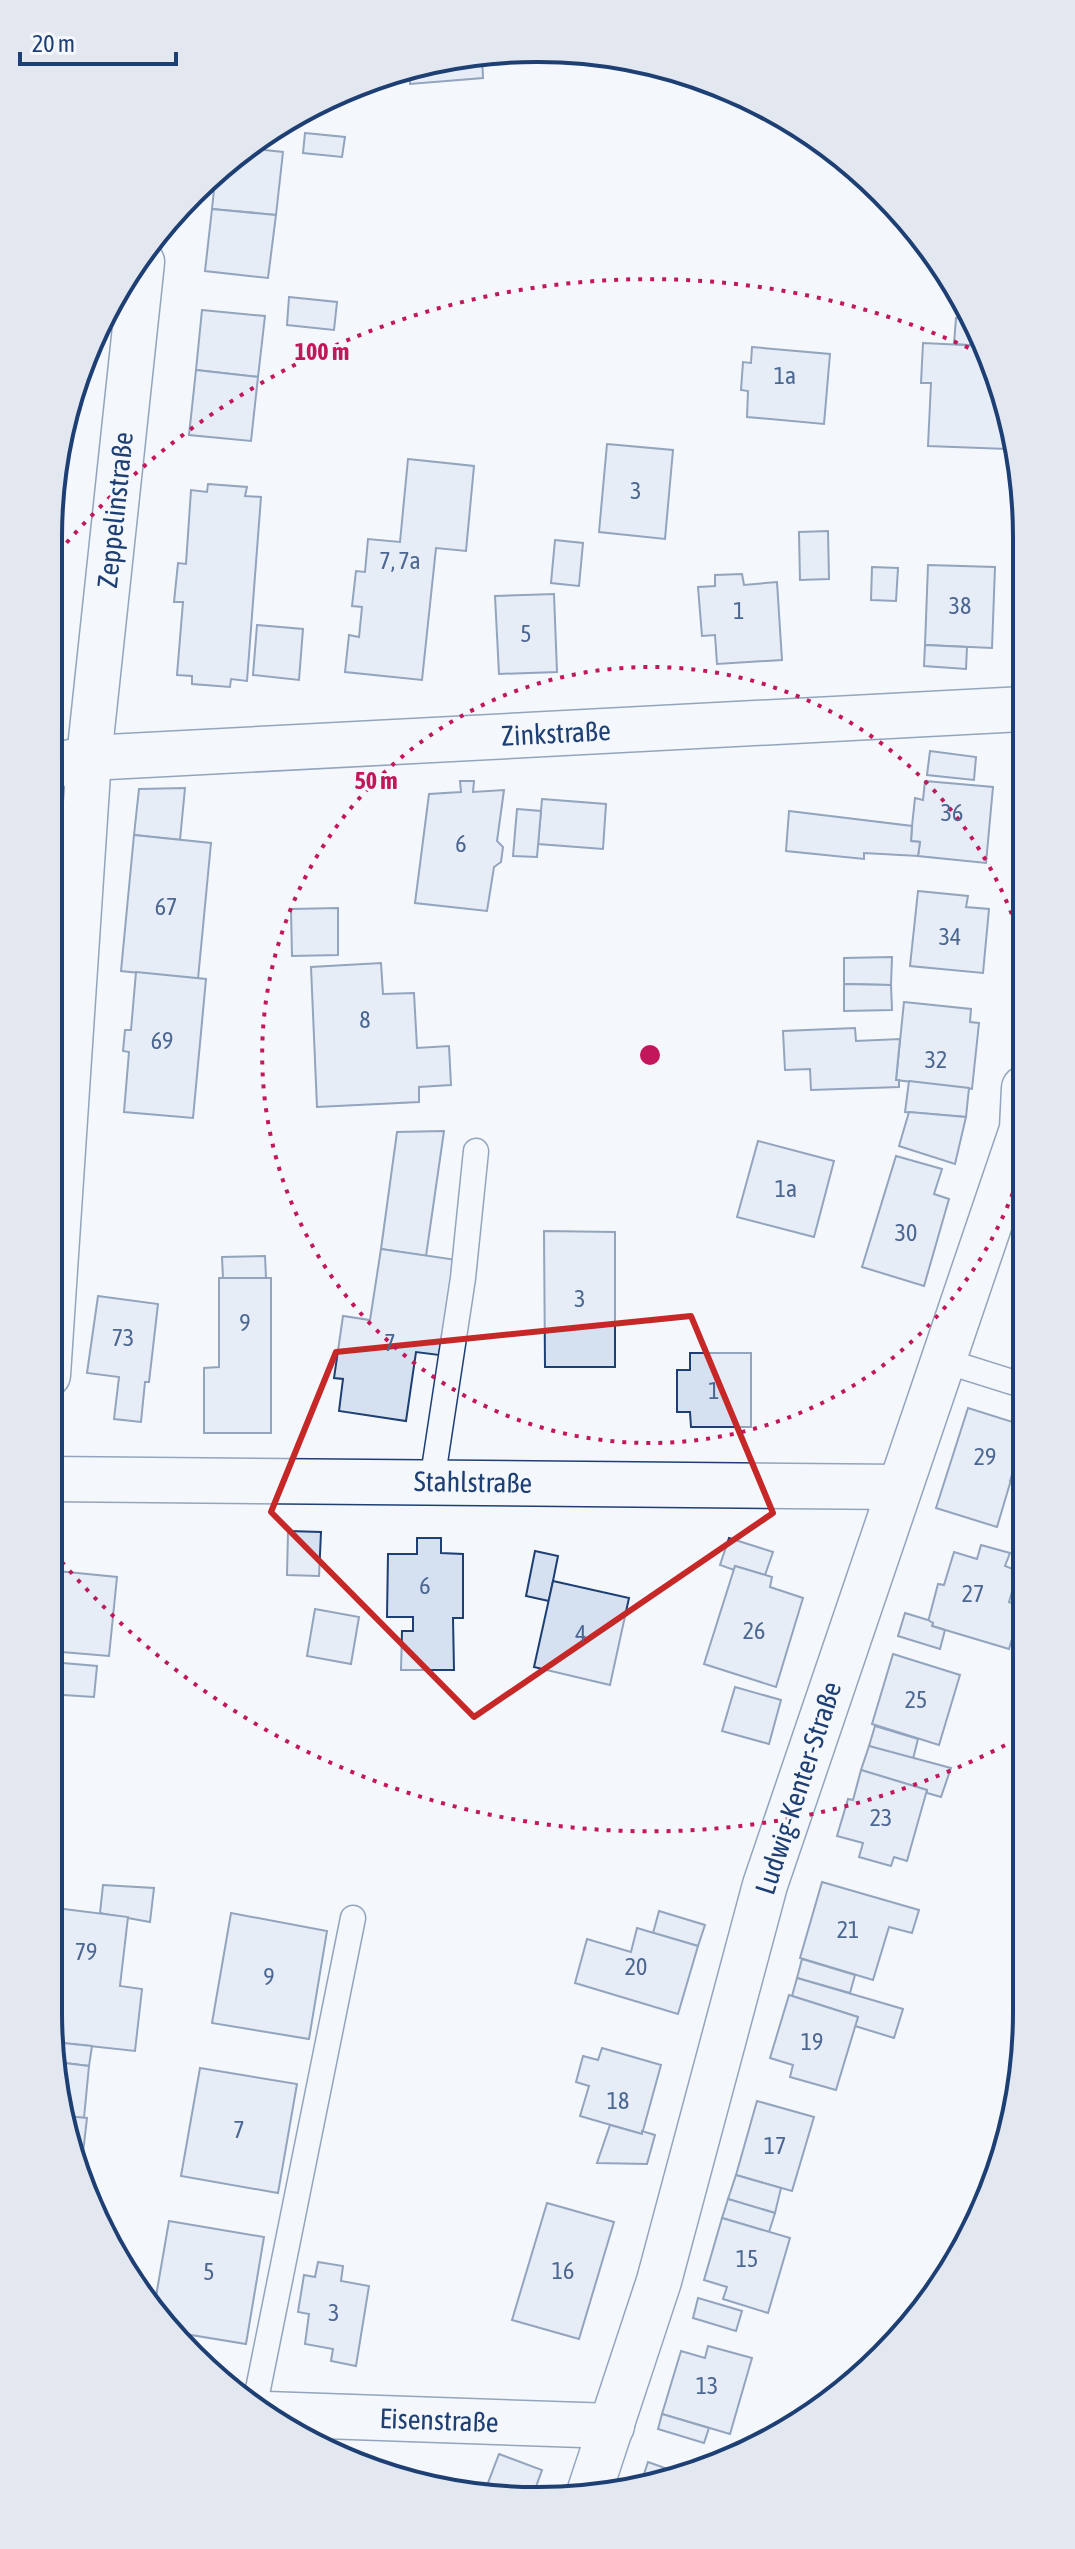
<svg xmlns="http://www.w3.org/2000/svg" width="1075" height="2549" font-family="'Asap Condensed',sans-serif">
	<rect width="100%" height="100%" fill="#f4f7fb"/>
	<!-- building -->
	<g fill="#d5e0f0" stroke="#1d3f73" stroke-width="2">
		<polygon points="482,55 483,78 410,84 410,75"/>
		<polygon points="305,133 345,137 342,157 303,153"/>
		<polygon points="255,149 283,152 276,215 212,209 215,180"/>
		<polygon points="212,209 276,215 268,278 205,271"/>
		<polygon points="289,297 337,302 334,330 287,325"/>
		<polygon points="202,310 265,316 258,377 196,370"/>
		<polygon points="956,318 975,319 984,346 954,344"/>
		<polygon points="923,343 984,346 1008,423 1007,449 928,446 931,383 921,383"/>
		<polygon points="752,347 830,354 824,424 747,417 748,391 741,390 743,362 751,363"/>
		<polygon points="196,370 258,377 251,441 189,435"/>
		<polygon points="607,444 673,450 665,539 599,532"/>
		<polygon points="408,459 474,466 466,551 436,548 422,680 345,672 349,635 359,637 362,607 352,606 356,571 365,572 368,539 400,542"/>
		<polygon points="208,484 247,487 245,496 261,497 247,681 231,679 230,687 192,684 192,676 177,675 183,602 174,602 178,563 186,564 191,490 207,492"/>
		<polygon points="828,531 829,579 800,580 799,532"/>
		<polygon points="555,540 583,543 579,586 551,583"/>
		<polygon points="928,565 995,567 992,648 925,645"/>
		<polygon points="872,567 898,568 896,601 871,600"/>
		<polygon points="742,574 744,585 777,582 782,660 717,664 715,635 702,636 698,587 715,586 715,575"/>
		<polygon points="554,594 557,672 499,674 495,596"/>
		<polygon points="257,625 303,629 299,680 253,675"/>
		<polygon points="925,645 967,647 966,669 924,666"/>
		<polygon points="930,751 976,757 974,780 927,775"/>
		<polygon points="460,781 474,781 473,792 504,790 497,841 503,847 501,862 494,867 487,911 415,903 429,794 461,792"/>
		<polygon points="925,781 993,787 986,863 918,856 920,842 911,841 912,826 915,798 923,800"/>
		<polygon points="185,788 180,840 134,835 139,789"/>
		<polygon points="542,799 606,804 603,849 538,844"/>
		<polygon points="517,809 541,811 537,857 513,856"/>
		<polygon points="789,811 912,826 911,841 920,842 918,856 864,853 864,859 786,851"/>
		<polygon points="134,835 211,843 198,979 121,971"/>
		<polygon points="918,891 968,896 966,907 989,909 983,973 910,966"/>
		<polygon points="338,908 338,955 292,956 291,909"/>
		<polygon points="892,957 891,985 844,984 844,958"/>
		<polygon points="381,963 383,994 414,993 417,1048 449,1046 451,1085 419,1087 419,1102 317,1107 311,967"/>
		<polygon points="136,972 206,979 193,1118 124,1112 129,1052 123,1051 125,1030 131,1030"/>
		<polygon points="844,984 891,985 892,1010 844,1011"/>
		<polygon points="904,1002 971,1009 970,1022 979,1023 972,1089 896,1080"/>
		<polygon points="855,1028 856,1041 900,1039 896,1080 899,1080 899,1087 811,1090 810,1069 785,1070 783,1031"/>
		<polygon points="909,1081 969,1088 966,1117 905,1112"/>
		<polygon points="909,1112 966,1117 955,1164 899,1146"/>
		<polygon points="444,1131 426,1256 381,1249 397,1132"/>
		<polygon points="758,1141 834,1161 814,1237 737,1217"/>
		<polygon points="896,1156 942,1169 934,1194 949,1199 924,1286 862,1267"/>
		<polygon points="544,1231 615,1232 615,1367 545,1367"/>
		<polygon points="381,1249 457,1260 446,1335 442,1334 439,1355 416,1352 406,1421 339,1411 343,1379 334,1378 343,1316 370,1320"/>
		<polygon points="265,1256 266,1278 223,1278 222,1257"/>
		<polygon points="219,1278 271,1278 271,1433 204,1433 204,1368 219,1367"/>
		<polygon points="98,1296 158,1304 149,1382 145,1382 141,1422 114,1419 119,1377 87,1373"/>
		<polygon points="690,1353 751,1353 751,1427 691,1427 690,1412 677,1412 677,1370 690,1370"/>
		<polygon points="968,1408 1025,1426 1025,1433 997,1527 936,1508"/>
		<polygon points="1025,1433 1026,1485 1010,1481"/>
		<polygon points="288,1531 321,1532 319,1576 287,1575"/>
		<polygon points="417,1538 441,1538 441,1553 463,1554 463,1618 453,1618 454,1670 401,1670 402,1631 413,1631 413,1617 387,1617 388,1554 417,1554"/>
		<polygon points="729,1538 773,1552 765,1575 735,1566 734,1570 720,1565"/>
		<polygon points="981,1545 1010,1553 1005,1566 1018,1571 1009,1602 1022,1606 1009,1649 932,1626 933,1623 928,1622 938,1584 944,1585 954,1552 977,1559"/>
		<polygon points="535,1551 558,1556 549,1601 526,1596"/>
		<polygon points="735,1566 772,1577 770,1587 803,1598 776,1687 704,1664"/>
		<polygon points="57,1571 117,1577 109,1656 50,1651"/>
		<polygon points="553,1581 629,1598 610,1685 534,1667"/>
		<polygon points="315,1609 359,1617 351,1664 307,1656"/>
		<polygon points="905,1613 928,1620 933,1623 932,1626 945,1630 940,1649 898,1636"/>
		<polygon points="893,1654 960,1675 939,1745 872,1724"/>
		<polygon points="51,1662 97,1666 94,1697 48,1694"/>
		<polygon points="735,1687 781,1700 769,1744 722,1731"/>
		<polygon points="875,1726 918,1739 913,1759 869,1746"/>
		<polygon points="869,1746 951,1768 941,1797 927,1793 927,1790 861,1770"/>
		<polygon points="861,1770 927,1790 907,1861 894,1857 891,1866 859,1857 863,1843 837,1836 848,1799 853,1800"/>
		<polygon points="822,1882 919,1910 912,1933 889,1927 873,1980 800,1958"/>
		<polygon points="103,1885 154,1888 150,1922 100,1913"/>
		<polygon points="48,1907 128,1917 120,1986 142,1989 135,2051 53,2042 48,2012"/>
		<polygon points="659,1911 705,1925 698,1946 653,1933"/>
		<polygon points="231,1913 327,1931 309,2039 212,2023"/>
		<polygon points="637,1928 698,1946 678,2014 575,1983 587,1939 631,1952"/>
		<polygon points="802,1959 855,1975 850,1993 797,1978"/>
		<polygon points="1027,1974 1027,1997 1020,1995"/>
		<polygon points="797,1978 903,2009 894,2038 855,2026 858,2017 792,1996"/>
		<polygon points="789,1995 858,2017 836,2090 790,2077 793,2065 770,2058"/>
		<polygon points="53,2042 92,2046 89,2066 56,2062"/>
		<polygon points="602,2048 661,2065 642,2134 580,2116 589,2086 576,2082 583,2056 598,2060"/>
		<polygon points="56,2062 89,2066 84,2118 65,2116"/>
		<polygon points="200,2068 297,2084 278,2193 181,2176"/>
		<polygon points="757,2101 814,2117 792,2191 736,2175"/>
		<polygon points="65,2116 87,2118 80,2179 74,2169"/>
		<polygon points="610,2125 642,2134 642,2131 655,2135 647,2164 597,2163"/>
		<polygon points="736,2175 781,2188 775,2213 728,2199"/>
		<polygon points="728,2199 775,2213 769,2232 722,2218"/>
		<polygon points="547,2203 614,2222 579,2339 512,2320"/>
		<polygon points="722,2218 790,2238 768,2313 723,2299 727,2287 704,2280"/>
		<polygon points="169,2221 264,2237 246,2344 167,2331 154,2308"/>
		<polygon points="318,2262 343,2266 341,2281 369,2286 356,2366 331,2361 333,2349 305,2344 309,2314 298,2312 304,2275 315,2277"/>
		<polygon points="698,2298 742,2311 736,2331 693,2318"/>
		<polygon points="708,2346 752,2358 730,2434 662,2414 681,2351 705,2358"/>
		<polygon points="662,2414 709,2428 704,2443 658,2429"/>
		<polygon points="351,2449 374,2457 372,2462 349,2455"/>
		<polygon points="499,2454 542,2470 533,2495 483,2496"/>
		<polygon points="648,2462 679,2473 639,2489"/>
	</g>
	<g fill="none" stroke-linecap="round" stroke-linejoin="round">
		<!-- service casing -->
		<g stroke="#1d3f73" stroke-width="27">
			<g id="service">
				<polyline points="942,1360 1025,1386"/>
				<polyline points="432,1482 463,1278 476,1151"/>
				<polyline points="255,2404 353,1918"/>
			</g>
		</g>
		<!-- minor casing -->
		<g stroke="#1d3f73" stroke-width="47">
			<g id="minor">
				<polyline points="48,767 89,758 1023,709"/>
				<polyline points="48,1375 89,758 142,262"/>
				<polyline points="48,1479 899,1487"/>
				<polyline points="266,2414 612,2426"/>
				<polyline points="589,2493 659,2281 765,1885 1022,1129 1024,1088"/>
			</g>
		</g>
		<!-- service -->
		<use href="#service" stroke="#f4f7fb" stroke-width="24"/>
		<!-- minor -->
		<use href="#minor" stroke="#f4f7fb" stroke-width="44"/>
	</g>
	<!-- marked area -->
	<path d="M0 0H1075V2549H0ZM691,1316L773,1513L474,1717L271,1512L336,1352Z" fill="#f4f7fb" fill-opacity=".55" fill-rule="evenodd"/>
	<path fill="none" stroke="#c62828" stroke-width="6" stroke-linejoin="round" d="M691,1316L773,1513L474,1717L271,1512L336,1352Z"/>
	<!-- distance rings -->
	<g fill="none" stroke="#c2185b" stroke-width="4" stroke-dasharray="4 8">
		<path d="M1024 1159A388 388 0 1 1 1024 951"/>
		<path d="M1026 1734A776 776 0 0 1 51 1549M51 561A776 776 0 0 1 984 355"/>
	</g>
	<g text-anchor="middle" stroke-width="6" stroke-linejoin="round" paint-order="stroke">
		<!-- number labels -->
		<g font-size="24" fill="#4b6792">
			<text x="785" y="384">1a</text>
			<text x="636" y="499">3</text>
			<text x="400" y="569">7, 7a</text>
			<text x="960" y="614">38</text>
			<text x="739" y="619">1</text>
			<text x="526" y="642">5</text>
			<text x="952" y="821">36</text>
			<text x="461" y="852">6</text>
			<text x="166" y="915">67</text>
			<text x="950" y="945">34</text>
			<text x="365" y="1028">8</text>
			<text x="162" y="1049">69</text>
			<text x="936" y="1068">32</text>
			<text x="786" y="1197">1a</text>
			<text x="906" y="1241">30</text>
			<text x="580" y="1307">3</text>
			<text x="245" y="1331">9</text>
			<text x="123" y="1346">73</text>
			<text x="390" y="1351">7</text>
			<text x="714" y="1399">1</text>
			<text x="985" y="1465">29</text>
			<text x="425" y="1594">6</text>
			<text x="973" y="1602">27</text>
			<text x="754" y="1639">26</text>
			<text x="581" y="1642">4</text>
			<text x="916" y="1708">25</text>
			<text x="881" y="1826">23</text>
			<text x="848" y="1938">21</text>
			<text x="86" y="1960">79</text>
			<text x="636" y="1975">20</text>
			<text x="269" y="1985">9</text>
			<text x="812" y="2050">19</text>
			<text x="618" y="2109">18</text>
			<text x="239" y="2138">7</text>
			<text x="775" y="2154">17</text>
			<text x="747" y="2267">15</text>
			<text x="563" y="2279">16</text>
			<text x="209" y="2280">5</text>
			<text x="334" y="2321">3</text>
			<text x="707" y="2394">13</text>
		</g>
		<!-- street labels -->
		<g font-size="28" fill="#1d3f73" stroke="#f4f7fb">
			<text transform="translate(115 510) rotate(-84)" y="10">Zeppelinstraße</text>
			<text transform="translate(556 733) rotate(-3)" y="10">Zinkstraße</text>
			<text transform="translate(473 1482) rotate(1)" y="10">Stahlstraße</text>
			<text transform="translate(798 1788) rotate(-72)" y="10">Ludwig-Kenter-Straße</text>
			<text transform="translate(439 2420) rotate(2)" y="10">Eisenstraße</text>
		</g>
	</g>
	<!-- crop -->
	<path d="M0 0H1075V2549H0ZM537 62H538A475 475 0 0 1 1013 537V2012A475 475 0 0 1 538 2487H537A475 475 0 0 1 62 2012V537A475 475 0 0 1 537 62Z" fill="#e3e8f0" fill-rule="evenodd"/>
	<path fill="none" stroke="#1d3f73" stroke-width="4" d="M537 62H538A475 475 0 0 1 1013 537V2012A475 475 0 0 1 538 2487H537A475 475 0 0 1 62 2012V537A475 475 0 0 1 537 62Z"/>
	<circle cx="650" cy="1055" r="12" fill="#c2185b" stroke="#f4f7fb" stroke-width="4"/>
	<g font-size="24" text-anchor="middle" font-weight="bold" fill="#c2185b" stroke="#f4f7fb" stroke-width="6" stroke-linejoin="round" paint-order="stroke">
		<text x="322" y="360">100 m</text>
		<text x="376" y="789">50 m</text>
	</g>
	<!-- scale -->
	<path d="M20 52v12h156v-12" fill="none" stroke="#1d3f73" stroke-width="4"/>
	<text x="32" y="52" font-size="24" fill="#1d3f73" stroke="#f4f7fb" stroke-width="6" paint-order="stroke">20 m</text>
</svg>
